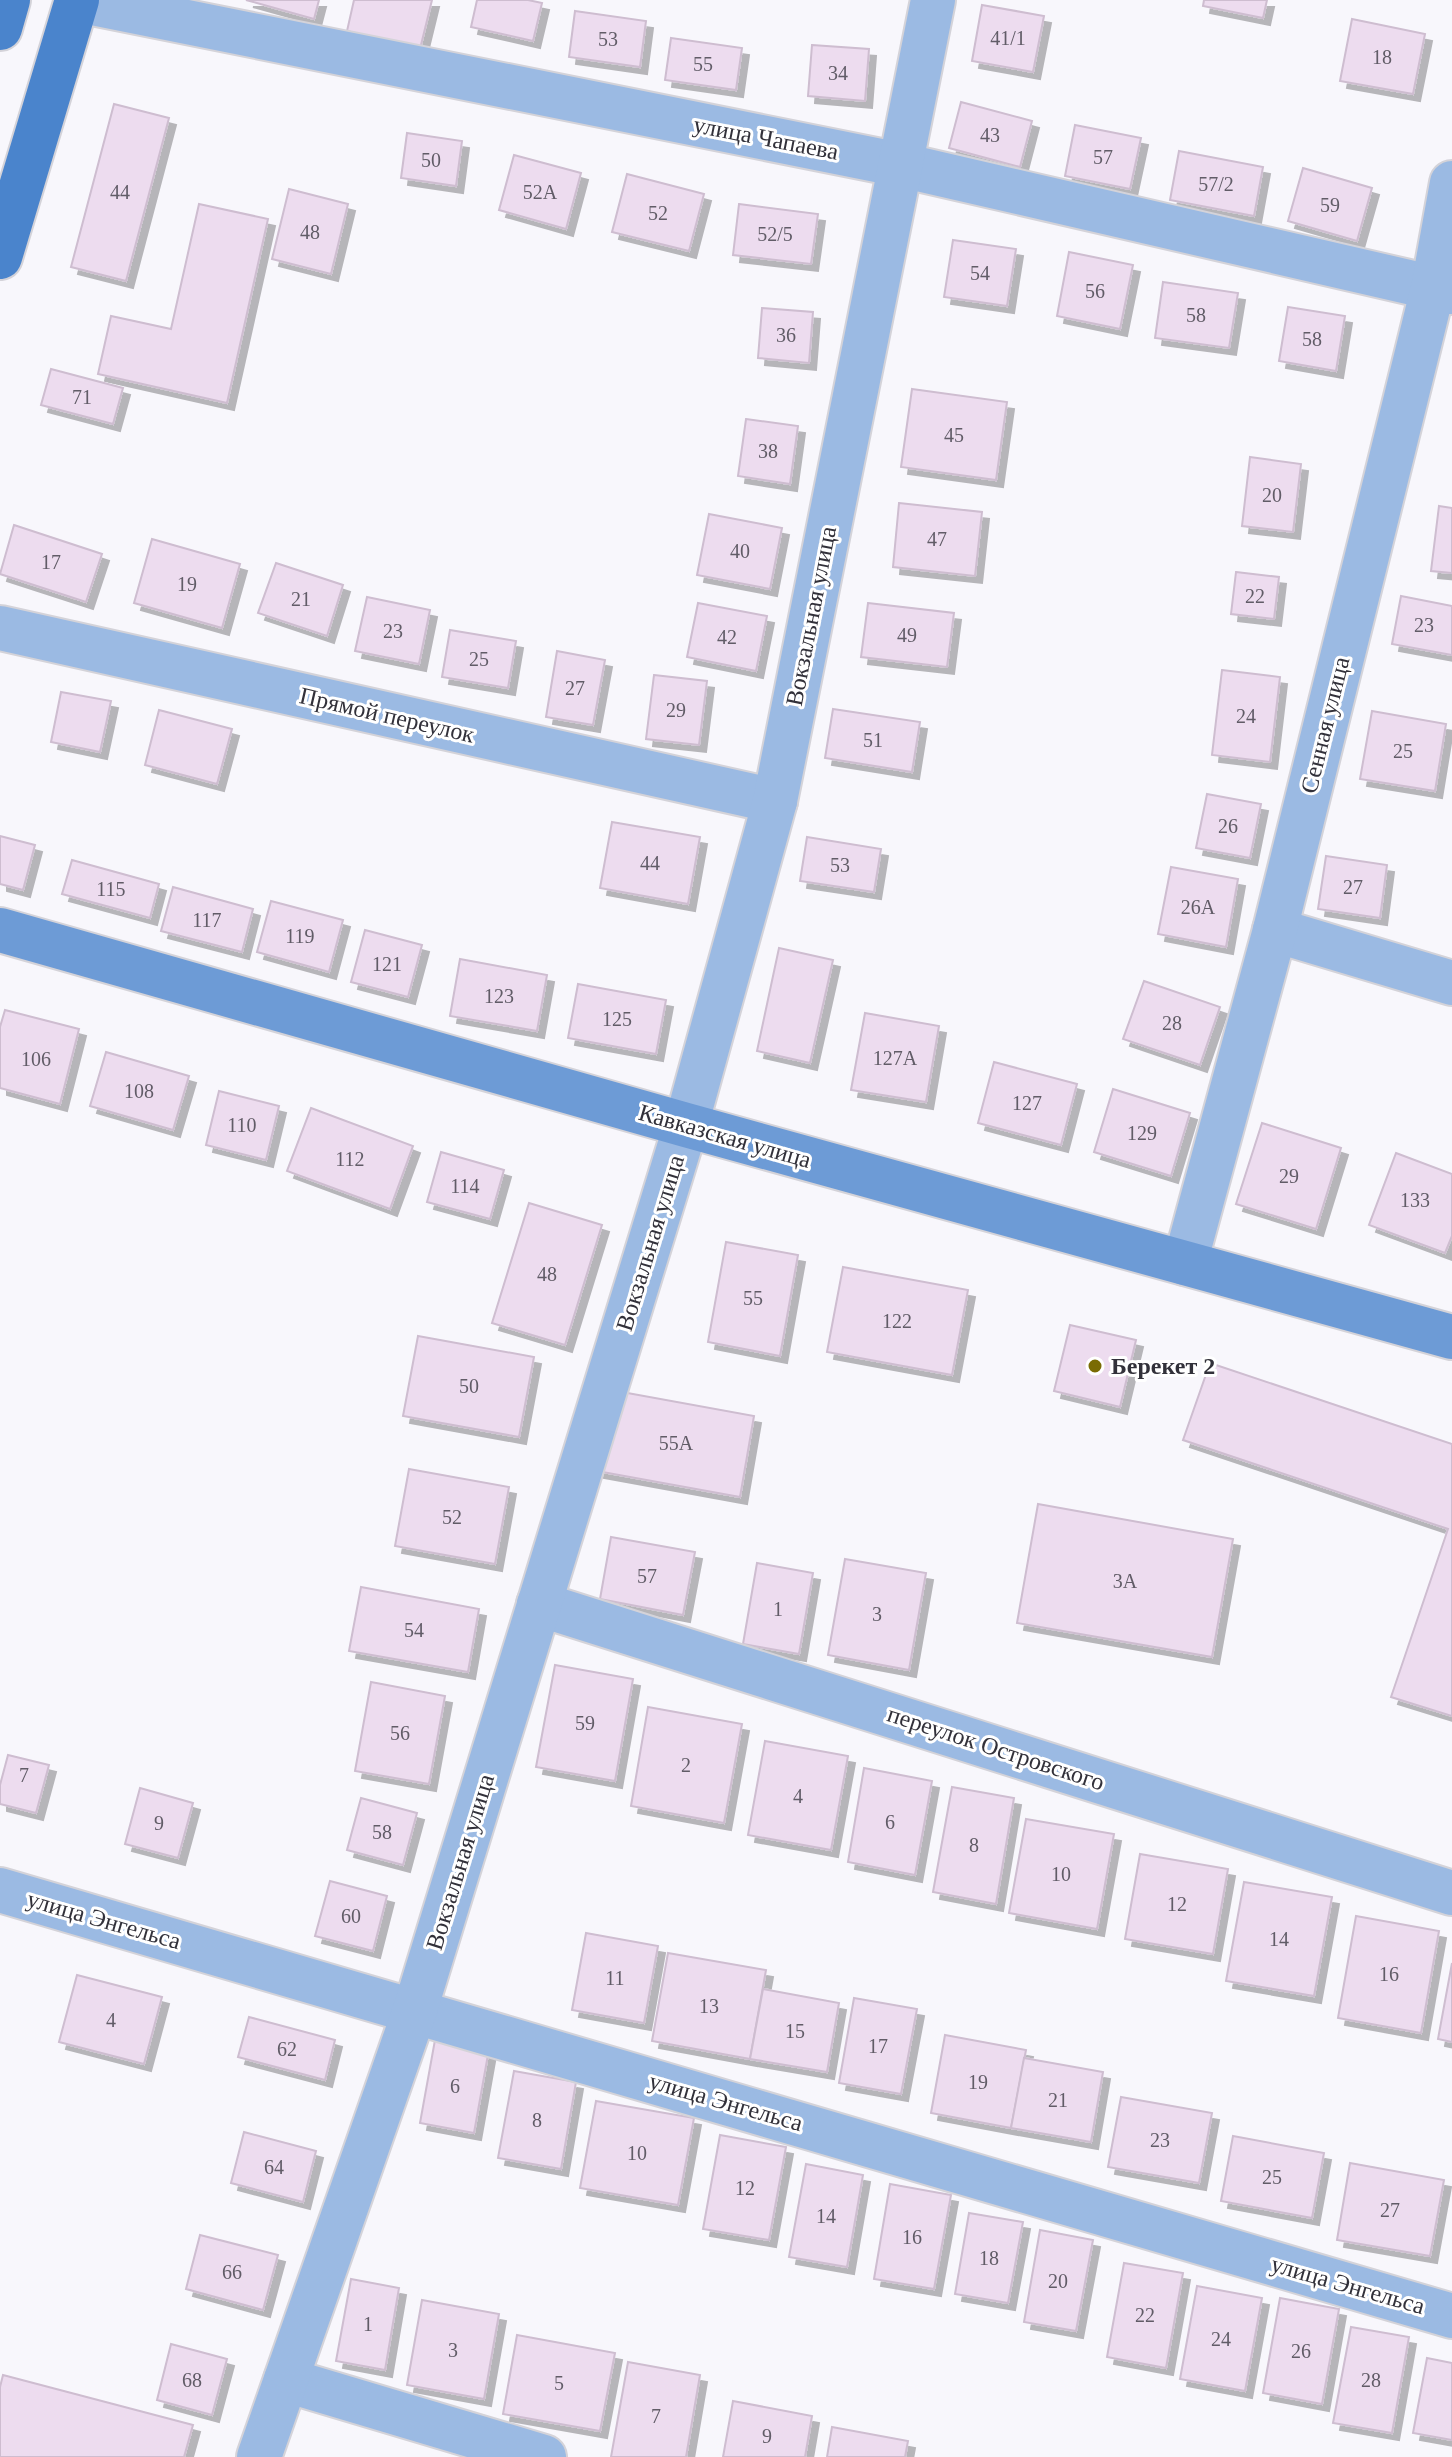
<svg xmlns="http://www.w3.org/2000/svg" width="1452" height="2457" font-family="Georgia,serif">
	<defs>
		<filter id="shadow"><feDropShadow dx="7" dy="7" stdDeviation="0" flood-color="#0004"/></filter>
	</defs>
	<rect width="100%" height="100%" fill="#f8f7fc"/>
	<!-- building -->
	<g fill="#eddcef" stroke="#cebdd0" stroke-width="2" filter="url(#shadow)">
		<polygon points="246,0 319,0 314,19"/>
		<polygon points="354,0 432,0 420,49 347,31"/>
		<polygon points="477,0 528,0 542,3 533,41 471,27"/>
		<polygon points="1204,0 1267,0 1263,18 1203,6"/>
		<polygon points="982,5 1044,16 1033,72 972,61"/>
		<polygon points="575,11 646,21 640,67 569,57"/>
		<polygon points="1352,19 1425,34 1413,94 1340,81"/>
		<polygon points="671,38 742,48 736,90 665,80"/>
		<polygon points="812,45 869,49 865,101 808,96"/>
		<polygon points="961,102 1032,121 1020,167 949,148"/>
		<polygon points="114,104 169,118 126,281 71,267"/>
		<polygon points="1075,125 1141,138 1130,189 1065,176"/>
		<polygon points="407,133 462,141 456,186 401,178"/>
		<polygon points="1179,151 1263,167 1254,216 1170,200"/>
		<polygon points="514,155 581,173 566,229 499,210"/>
		<polygon points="1303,168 1372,188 1357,241 1288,221"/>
		<polygon points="627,174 704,194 689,251 612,232"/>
		<polygon points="289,189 348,204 331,274 272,259"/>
		<polygon points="199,204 268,219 227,403 98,374 111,316 171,329"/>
		<polygon points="739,204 818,214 811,264 733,255"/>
		<polygon points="953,240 1016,249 1007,306 944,297"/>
		<polygon points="1069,252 1133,265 1120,329 1057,316"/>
		<polygon points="1163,282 1238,293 1229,348 1155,338"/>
		<polygon points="1288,307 1345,316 1336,371 1279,361"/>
		<polygon points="762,308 813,312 809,363 758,358"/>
		<polygon points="51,369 123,388 113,424 41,405"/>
		<polygon points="912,389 1007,402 996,480 901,467"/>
		<polygon points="746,419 798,426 790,484 738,476"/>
		<polygon points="1250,457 1301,464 1293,532 1242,526"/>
		<polygon points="899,503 982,512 975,576 893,567"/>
		<polygon points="1439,506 1452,508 1452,573 1431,571"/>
		<polygon points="709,514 782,528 770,589 697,575"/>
		<polygon points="14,525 102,554 86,602 0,574"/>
		<polygon points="152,539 240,564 222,628 134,603"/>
		<polygon points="276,563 343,585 327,636 258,613"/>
		<polygon points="1236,572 1279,577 1274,619 1231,614"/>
		<polygon points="1401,596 1452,606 1452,655 1392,644"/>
		<polygon points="367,597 430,610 419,664 355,651"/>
		<polygon points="698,603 767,616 756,671 687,657"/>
		<polygon points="868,603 954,613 947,667 861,657"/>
		<polygon points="450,630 516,641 508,688 442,677"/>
		<polygon points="557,651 605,660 593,725 546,717"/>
		<polygon points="1222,670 1280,677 1270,762 1212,755"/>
		<polygon points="654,675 707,681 699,745 646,739"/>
		<polygon points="61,692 111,701 100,752 51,742"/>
		<polygon points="833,709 920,722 912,772 825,758"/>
		<polygon points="159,710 232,729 217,784 145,765"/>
		<polygon points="1372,711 1446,724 1435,791 1360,779"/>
		<polygon points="1207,794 1261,804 1250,858 1196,848"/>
		<polygon points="612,822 700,837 688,904 600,888"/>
		<polygon points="0,836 35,845 23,890 0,884"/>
		<polygon points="807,837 881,849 874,892 800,881"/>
		<polygon points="1326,856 1387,865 1380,918 1318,909"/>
		<polygon points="72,860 159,884 150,918 62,894"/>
		<polygon points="1171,867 1238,879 1226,947 1158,934"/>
		<polygon points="173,887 253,909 242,952 161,931"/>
		<polygon points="271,901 343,920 329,972 257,952"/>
		<polygon points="365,930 422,945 408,997 351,982"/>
		<polygon points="779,948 833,960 810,1063 757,1051"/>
		<polygon points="460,959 547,975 537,1031 450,1016"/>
		<polygon points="1144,981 1220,1007 1200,1065 1123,1039"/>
		<polygon points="578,984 666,1000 656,1054 568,1038"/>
		<polygon points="5,1010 79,1029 60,1104 0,1088 0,1027"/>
		<polygon points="865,1013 939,1026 926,1102 851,1090"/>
		<polygon points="106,1052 189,1076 173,1130 90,1106"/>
		<polygon points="994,1062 1077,1084 1061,1145 978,1123"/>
		<polygon points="1113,1089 1190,1113 1171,1176 1094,1152"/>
		<polygon points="219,1091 279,1106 266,1160 206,1145"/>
		<polygon points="311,1108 413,1146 390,1209 287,1171"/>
		<polygon points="1262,1123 1341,1148 1316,1229 1236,1204"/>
		<polygon points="441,1152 504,1170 490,1219 427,1202"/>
		<polygon points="1396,1153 1452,1174 1452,1236 1445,1253 1369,1225"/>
		<polygon points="529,1203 602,1225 565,1345 492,1323"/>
		<polygon points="726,1242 798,1255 780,1356 708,1342"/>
		<polygon points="843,1267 968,1290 952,1375 827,1352"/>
		<polygon points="1070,1325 1136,1340 1120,1407 1054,1391"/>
		<polygon points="418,1336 534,1357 519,1437 403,1416"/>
		<polygon points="1210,1363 1452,1444 1452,1716 1391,1697 1448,1529 1183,1440"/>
		<polygon points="611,1390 754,1416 740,1497 597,1471"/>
		<polygon points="409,1469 509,1487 495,1564 395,1546"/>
		<polygon points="1038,1504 1233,1539 1212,1657 1017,1623"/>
		<polygon points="611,1537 695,1552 683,1615 600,1599"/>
		<polygon points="845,1559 926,1573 909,1670 828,1655"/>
		<polygon points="757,1563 813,1573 799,1654 743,1644"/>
		<polygon points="361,1587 479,1609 468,1672 349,1651"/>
		<polygon points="555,1665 633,1679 615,1781 536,1767"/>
		<polygon points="371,1682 445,1696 429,1784 355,1771"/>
		<polygon points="648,1707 742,1724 724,1823 631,1806"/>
		<polygon points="765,1741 848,1756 831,1850 748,1835"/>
		<polygon points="8,1755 49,1765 36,1813 0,1804 0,1785"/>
		<polygon points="864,1768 932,1781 915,1875 848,1862"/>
		<polygon points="952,1787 1014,1798 996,1904 933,1892"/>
		<polygon points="140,1788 193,1803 178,1858 125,1844"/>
		<polygon points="361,1798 417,1813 403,1865 347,1850"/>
		<polygon points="1026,1819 1114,1834 1097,1929 1009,1913"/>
		<polygon points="1140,1854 1228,1869 1213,1954 1125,1939"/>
		<polygon points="330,1881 387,1896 373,1951 315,1936"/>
		<polygon points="1244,1882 1332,1897 1314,1996 1226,1981"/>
		<polygon points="1356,1916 1439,1931 1421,2033 1338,2018"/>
		<polygon points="586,1933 658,1946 644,2023 572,2010"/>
		<polygon points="668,1953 766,1970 750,2059 652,2041"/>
		<polygon points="1452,1963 1452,2042 1438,2039"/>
		<polygon points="77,1975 162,1997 144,2064 59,2042"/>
		<polygon points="763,1989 839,2003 827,2072 750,2059"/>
		<polygon points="854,1998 917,2009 901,2094 839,2083"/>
		<polygon points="249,2017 335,2040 325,2080 238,2057"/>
		<polygon points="945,2035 1026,2050 1011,2128 931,2113"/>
		<polygon points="435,2040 489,2049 474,2133 420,2123"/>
		<polygon points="1024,2058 1103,2072 1091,2142 1011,2128"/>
		<polygon points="514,2071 576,2082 561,2169 498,2158"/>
		<polygon points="1121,2097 1212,2113 1199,2183 1108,2167"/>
		<polygon points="596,2101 694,2118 678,2205 580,2188"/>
		<polygon points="244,2132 316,2151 303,2202 231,2183"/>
		<polygon points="720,2135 786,2147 769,2240 703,2229"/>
		<polygon points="1233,2136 1324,2153 1312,2218 1221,2201"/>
		<polygon points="1350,2163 1444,2180 1430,2256 1337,2240"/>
		<polygon points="806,2164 863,2175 847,2267 789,2257"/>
		<polygon points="890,2184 951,2195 934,2289 874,2279"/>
		<polygon points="969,2213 1023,2222 1008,2303 955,2294"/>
		<polygon points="1040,2230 1093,2240 1076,2331 1024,2322"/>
		<polygon points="200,2235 278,2255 263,2310 186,2289"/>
		<polygon points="1124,2263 1183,2273 1166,2368 1107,2357"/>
		<polygon points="351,2279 399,2288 385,2370 336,2361"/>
		<polygon points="1197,2286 1262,2298 1245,2391 1180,2379"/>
		<polygon points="1280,2298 1339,2309 1322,2404 1263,2393"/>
		<polygon points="422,2300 499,2314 484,2399 407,2385"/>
		<polygon points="1351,2327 1409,2337 1392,2433 1333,2423"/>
		<polygon points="517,2335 615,2353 600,2431 503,2414"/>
		<polygon points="171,2344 227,2359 212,2415 157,2400"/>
		<polygon points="1427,2358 1452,2363 1452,2440 1413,2433"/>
		<polygon points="628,2362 700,2375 686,2457 611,2457"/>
		<polygon points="3,2375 193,2425 184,2457 0,2457 0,2387"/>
		<polygon points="733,2401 812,2416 805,2457 723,2457"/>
		<polygon points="832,2427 908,2441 905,2457 827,2457"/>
	</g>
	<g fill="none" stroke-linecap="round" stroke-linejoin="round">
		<!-- street casing -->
		<g stroke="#d4d3d9" stroke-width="48">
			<g id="street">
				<polyline points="77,0 901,165 1452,292"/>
				<polyline points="0,628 775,801"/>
				<polyline points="1275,930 1452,983"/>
				<polyline points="1185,1263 1275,930 1433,288 1452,183"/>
				<polyline points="539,1604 1452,1893"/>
				<polyline points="0,1890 1452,2316"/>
				<polyline points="286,2380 544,2457"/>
				<polyline points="259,2457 415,2010 686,1125 775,801 933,0"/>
			</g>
		</g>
		<!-- secondary casing -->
		<g stroke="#d4d3d9" stroke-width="48">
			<polyline id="secondary" points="0,930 686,1125 1452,1337"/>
		</g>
		<!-- primary casing -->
		<g stroke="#d4d3d9" stroke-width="48">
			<g id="primary">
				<polyline points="0,28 8,0"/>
				<polyline points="0,257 77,0"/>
			</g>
		</g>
		<!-- street -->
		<use href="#street" stroke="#9bbae3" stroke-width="44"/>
		<!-- secondary -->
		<use href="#secondary" stroke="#6d9bd6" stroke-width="44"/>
		<!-- primary -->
		<use href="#primary" stroke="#4a84cc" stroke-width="44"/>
	</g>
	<!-- markers -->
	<circle fill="#7a6b03" stroke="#fff" stroke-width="3" cx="1095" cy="1366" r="8"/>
	<g text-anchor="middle" stroke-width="6" stroke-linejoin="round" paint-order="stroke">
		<!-- number labels -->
		<g font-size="20" fill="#615c67">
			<text x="1008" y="45">41/1</text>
			<text x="608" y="46">53</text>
			<text x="1382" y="64">18</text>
			<text x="703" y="71">55</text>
			<text x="838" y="80">34</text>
			<text x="990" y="142">43</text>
			<text x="1103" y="164">57</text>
			<text x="431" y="167">50</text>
			<text x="1216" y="191">57/2</text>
			<text x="120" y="199">44</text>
			<text x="540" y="199">52А</text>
			<text x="1330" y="212">59</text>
			<text x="658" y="220">52</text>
			<text x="310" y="239">48</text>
			<text x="775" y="241">52/5</text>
			<text x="980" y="280">54</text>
			<text x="1095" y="298">56</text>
			<text x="1196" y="322">58</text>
			<text x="786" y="342">36</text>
			<text x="1312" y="346">58</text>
			<text x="82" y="404">71</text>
			<text x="954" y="442">45</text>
			<text x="768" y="458">38</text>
			<text x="1272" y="502">20</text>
			<text x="937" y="546">47</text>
			<text x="740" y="558">40</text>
			<text x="51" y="569">17</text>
			<text x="187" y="591">19</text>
			<text x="1255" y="603">22</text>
			<text x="301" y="606">21</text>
			<text x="1424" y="632">23</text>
			<text x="393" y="638">23</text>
			<text x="907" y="642">49</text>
			<text x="727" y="644">42</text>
			<text x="479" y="666">25</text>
			<text x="575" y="695">27</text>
			<text x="676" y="717">29</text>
			<text x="1246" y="723">24</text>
			<text x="873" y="747">51</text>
			<text x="1403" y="758">25</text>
			<text x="1228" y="833">26</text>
			<text x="650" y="870">44</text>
			<text x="840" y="872">53</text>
			<text x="1353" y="894">27</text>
			<text x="111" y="896">115</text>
			<text x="1198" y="914">26А</text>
			<text x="207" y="927">117</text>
			<text x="300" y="943">119</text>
			<text x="387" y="971">121</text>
			<text x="499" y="1003">123</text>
			<text x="617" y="1026">125</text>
			<text x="1172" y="1030">28</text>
			<text x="895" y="1065">127А</text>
			<text x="36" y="1066">106</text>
			<text x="139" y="1098">108</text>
			<text x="1027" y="1110">127</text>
			<text x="242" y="1132">110</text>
			<text x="1142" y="1140">129</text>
			<text x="350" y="1166">112</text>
			<text x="1289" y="1183">29</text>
			<text x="465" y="1193">114</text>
			<text x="1415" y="1207">133</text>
			<text x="547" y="1281">48</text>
			<text x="753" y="1305">55</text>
			<text x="897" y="1328">122</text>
			<text x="469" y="1393">50</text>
			<text x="676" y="1450">55А</text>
			<text x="452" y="1524">52</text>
			<text x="647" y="1583">57</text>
			<text x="1125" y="1588">3А</text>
			<text x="778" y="1616">1</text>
			<text x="877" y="1621">3</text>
			<text x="414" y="1637">54</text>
			<text x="585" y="1730">59</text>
			<text x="400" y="1740">56</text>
			<text x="686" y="1772">2</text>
			<text x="24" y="1782">7</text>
			<text x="798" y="1803">4</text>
			<text x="890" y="1829">6</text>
			<text x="159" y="1830">9</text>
			<text x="382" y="1839">58</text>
			<text x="974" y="1852">8</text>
			<text x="1061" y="1881">10</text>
			<text x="1177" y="1911">12</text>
			<text x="351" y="1923">60</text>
			<text x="1279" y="1946">14</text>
			<text x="1389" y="1981">16</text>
			<text x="615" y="1985">11</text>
			<text x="709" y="2013">13</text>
			<text x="111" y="2027">4</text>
			<text x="795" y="2038">15</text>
			<text x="878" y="2053">17</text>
			<text x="287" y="2056">62</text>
			<text x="978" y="2089">19</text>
			<text x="455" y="2093">6</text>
			<text x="1058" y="2107">21</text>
			<text x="537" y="2127">8</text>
			<text x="1160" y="2147">23</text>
			<text x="637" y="2160">10</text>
			<text x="274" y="2174">64</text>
			<text x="1272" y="2184">25</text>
			<text x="745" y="2195">12</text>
			<text x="1390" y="2217">27</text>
			<text x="826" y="2223">14</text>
			<text x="912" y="2244">16</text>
			<text x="989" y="2265">18</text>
			<text x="232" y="2279">66</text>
			<text x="1058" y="2288">20</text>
			<text x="1145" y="2322">22</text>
			<text x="368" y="2331">1</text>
			<text x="1221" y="2346">24</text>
			<text x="453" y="2357">3</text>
			<text x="1301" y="2358">26</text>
			<text x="192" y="2387">68</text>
			<text x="1371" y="2387">28</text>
			<text x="559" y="2390">5</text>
			<text x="656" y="2423">7</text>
			<text x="767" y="2443">9</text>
		</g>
		<!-- street labels -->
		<g font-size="24" fill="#32313a" stroke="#fff">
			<text transform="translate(766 138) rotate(11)" y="8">улица Чапаева</text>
			<text transform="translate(811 616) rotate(-79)" y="8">Вокзальная улица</text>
			<text transform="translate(387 715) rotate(13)" y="8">Прямой переулок</text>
			<text transform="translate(1325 725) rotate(-76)" y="8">Сенная улица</text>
			<text transform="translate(725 1136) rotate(16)" y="8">Кавказская улица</text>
			<text transform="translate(650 1243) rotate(-73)" y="8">Вокзальная улица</text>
			<text transform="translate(996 1748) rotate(18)" y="8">переулок Островского</text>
			<text transform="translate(460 1862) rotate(-73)" y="8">Вокзальная улица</text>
			<text transform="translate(104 1920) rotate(16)" y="8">улица Энгельса</text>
			<text transform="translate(726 2102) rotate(16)" y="8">улица Энгельса</text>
			<text transform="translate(1348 2285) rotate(16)" y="8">улица Энгельса</text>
		</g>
		<!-- poi labels -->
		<g font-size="24" font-weight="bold" fill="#32313a" stroke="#fff" text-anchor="start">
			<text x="1111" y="1374">Берекет 2</text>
		</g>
	</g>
</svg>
